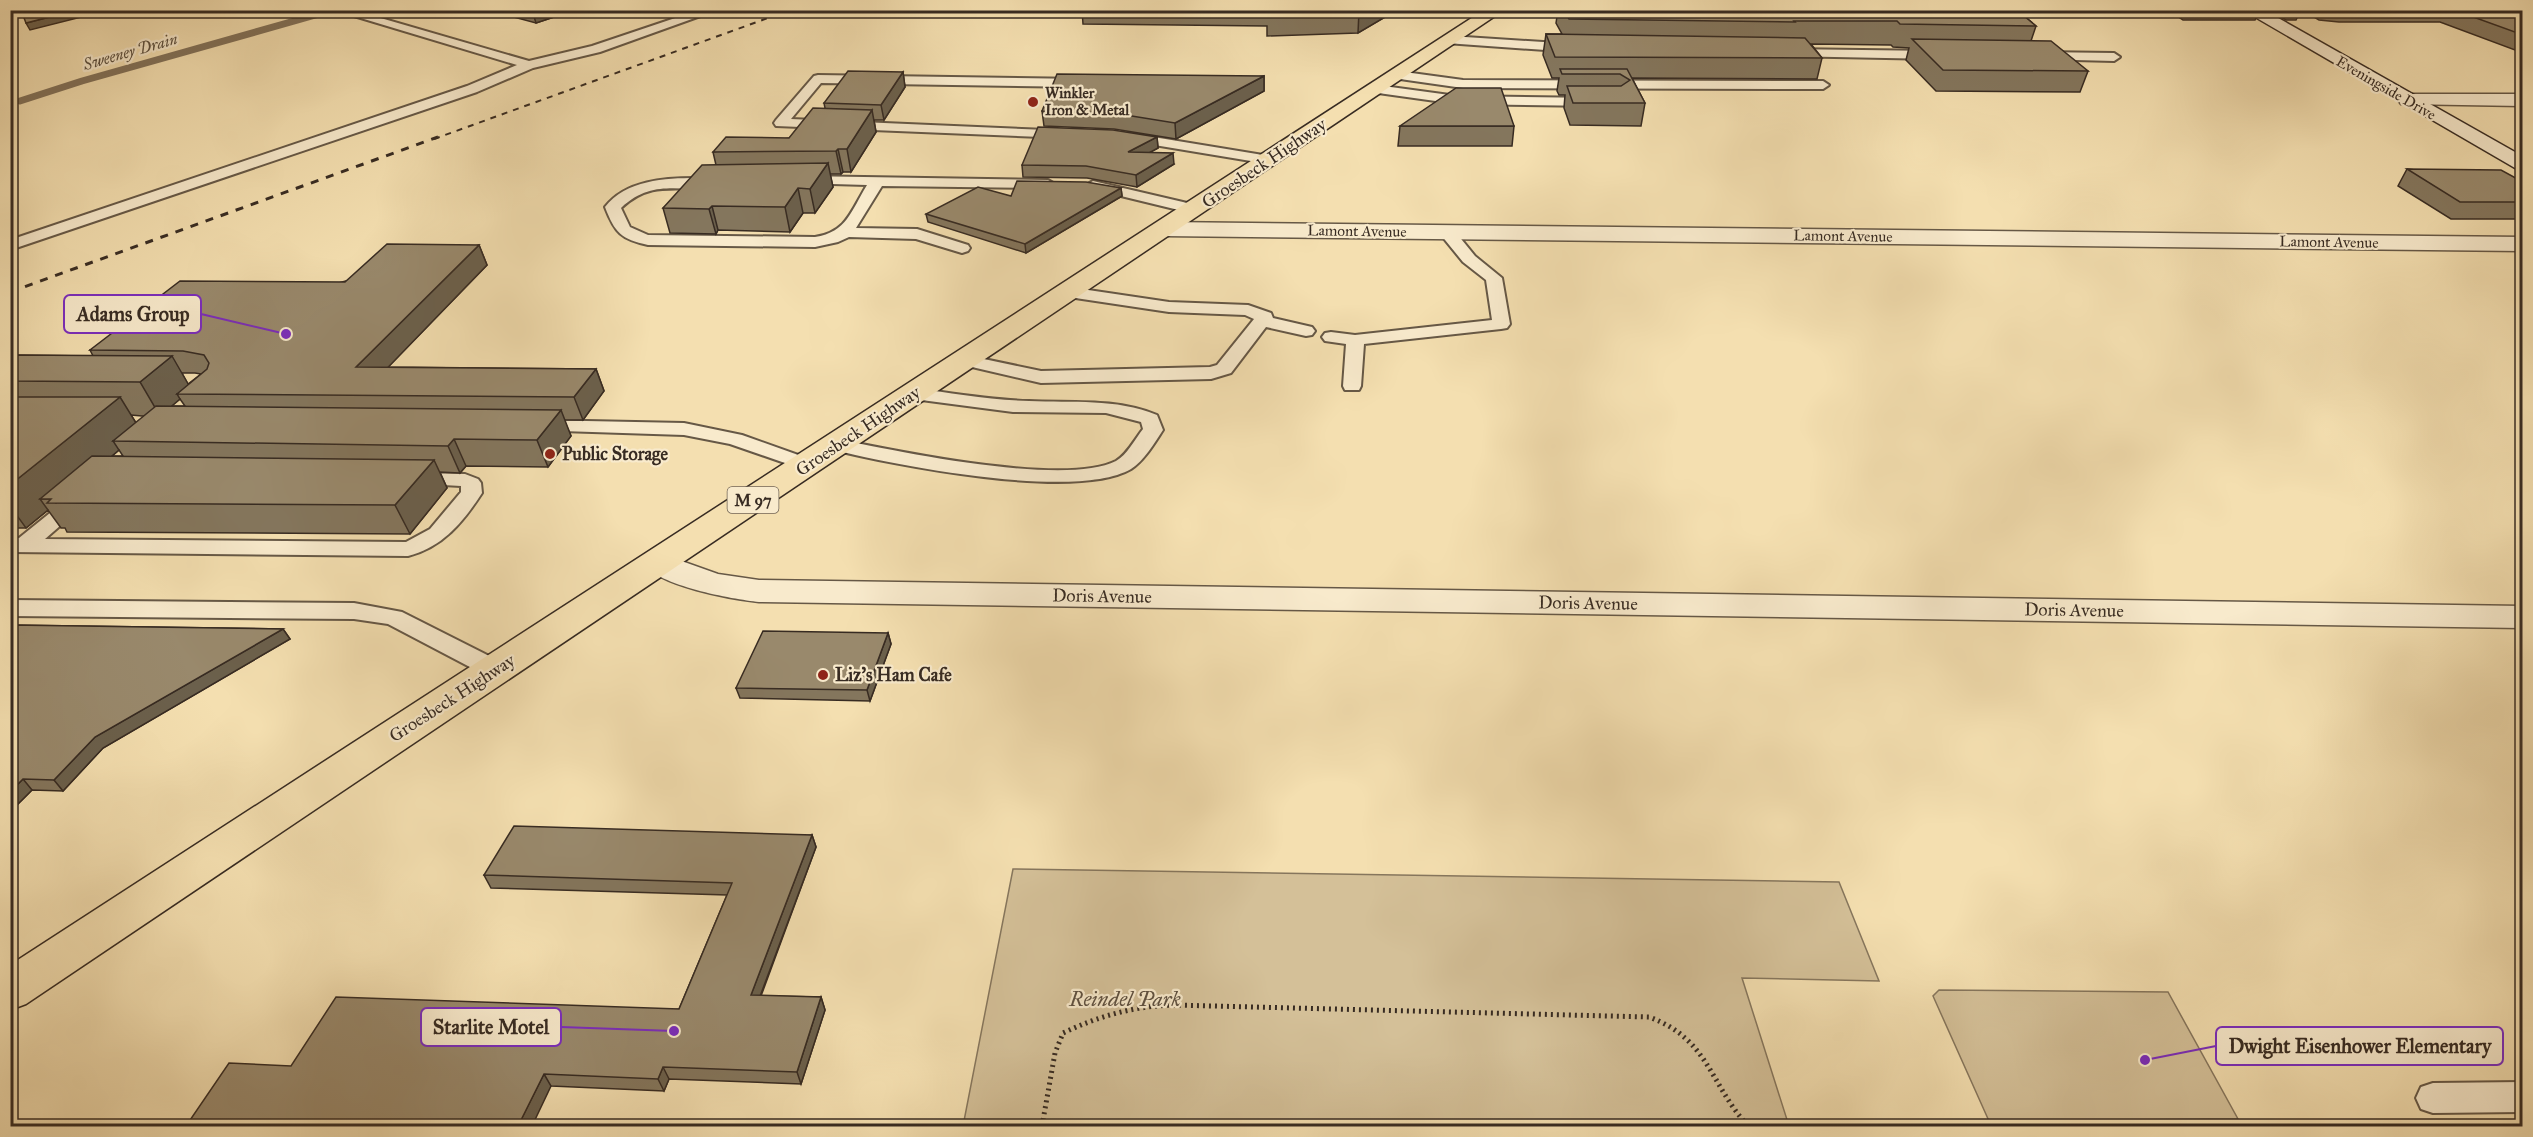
<svg xmlns="http://www.w3.org/2000/svg" width="2533" height="1137" font-family="'IM FELL Great Primer',serif">
	<rect width="100%" height="100%" fill="#f4dfb0"/>
	<filter id="stains"><feTurbulence type="fractalNoise" baseFrequency=".00333" numOctaves="4"/><feColorMatrix values="0 0 0 0 .2 0 0 0 0 .09 0 0 0 0 .02 0 0 0 .5 -.17"/></filter>
	<radialGradient id="worn" r=".72"><stop offset=".6" stop-color="#630" stop-opacity="0"/><stop offset="1" stop-color="#630" stop-opacity=".3"/></radialGradient>
	<!-- green -->
	<g fill="#d4c098" stroke="#86765d" stroke-width="1.5">
		<polygon points="1013,869 1839,882 1879,981 1742,978 1789,1126 963,1126"/>
		<polygon points="1939,990 2168,992 2238,1119 1989,1121 1933,996"/>
	</g>
	<g fill="none" stroke-linecap="round" stroke-linejoin="round">
		<!-- stream -->
		<polyline stroke="#82725a" stroke-width="7" points="20,101 82,81 319,14"/>
		<!-- lane casing -->
		<g stroke="#665846" stroke-width="4">
			<g id="lane">
				<polygon points="334,10 353,10 529,61 592,46 699,10 717,10 600,52 533,68 477,92 10,250 10,240 467,86 517,65"/>
				<polygon points="1450,36 1574,44 1580,48 1574,52 1446,43 1446,37"/>
				<polygon points="1787,49 1937,51 1943,55 1937,59 1783,56 1783,50"/>
				<polygon points="2039,52 2114,53 2120,57 2114,61 2035,59 2033,56"/>
				<polygon points="1397,71 1463,80 1823,81 1829,85 1823,89 1463,88 1393,78 1391,75"/>
				<polygon points="818,75 1083,79 1089,83 1083,87 821,83 791,119 1071,131 1073,134 1071,137 1066,138 776,126 774,123 776,120 814,76"/>
				<polygon points="1376,85 1457,96 1596,98 1603,102 1596,106 1457,104 1371,92 1370,89 1371,86"/>
				<polygon points="1129,133 1269,156 1276,160 1269,164 1124,140 1122,137 1124,134"/>
				<path d="M802,176L1048,180L1055,184L1048,188L882,186L856,228L917,229L968,245L970,248L968,251L962,253L916,239L849,237L838,242L815,247L648,245C621,239 615,233 605,207C626,180 665,178 696,178C705,178 716,176 722,183L720,186C683,195 655,176 621,208L630,227L648,235L815,237C847,232 851,211 867,185L797,183L795,180L797,177Z"/>
				<polygon points="1093,181 1200,206 1203,209 1195,214 1088,188 1086,185"/>
				<polygon points="1447,227 1453,229 1475,256 1502,278 1510,324 1507,328 1501,329 1364,344 1361,386 1359,390 1345,390 1343,386 1346,344 1325,341 1322,337 1325,333 1331,332 1355,335 1492,320 1486,280 1463,262 1441,235 1439,232"/>
				<polygon points="1068,287 1169,302 1248,305 1271,313 1273,318 1312,327 1315,331 1312,335 1306,336 1266,327 1231,373 1211,379 1041,383 959,364 956,360 959,356 965,355 1041,371 1210,367 1217,365 1254,319 1245,315 1169,312 1062,296 1060,292 1062,288"/>
				<path d="M913,388C951,393 990,400 1029,401C1073,403 1115,398 1157,415L1163,430C1155,442 1144,461 1131,469C1076,501 893,465 830,449L827,445L830,441L837,439C896,451 1065,487 1116,461C1127,455 1135,439 1143,429L1141,422L1106,413L1013,412L906,398L904,394L906,390Z"/>
				<polygon points="538,420 684,423 742,435 815,461 818,465 815,469 808,471 730,444 684,435 531,430 528,426 531,422"/>
				<path d="M414,473L465,474L478,479L481,483L482,493C463,522 443,547 408,556L10,552V538H19L71,496L78,494L85,496L89,500L85,504L45,539L406,542L430,529L461,492V486L407,483L404,479L407,475Z"/>
				<polygon points="10,600 354,603 402,612 505,664 508,670 505,676 496,678 487,676 388,624 354,619 10,616"/>
				<polygon points="2522,1082 2522,1112 2433,1113 2421,1109 2416,1098 2421,1087 2433,1083"/>
			</g>
		</g>
		<!-- street casing -->
		<g stroke="#665846" stroke-width="3">
			<g id="street">
				<polygon points="2408,94 2522,94 2522,106 2401,104 2398,100 2401,96"/>
				<polygon points="1164,222 2522,237 2522,251 1164,236 1156,234 1153,229 1156,224"/>
				<path d="M659,553L718,574L759,580L2522,606V628L759,602C732,599 658,586 643,563L647,556Z"/>
			</g>
		</g>
		<!-- secondary casing -->
		<g stroke="#372b22" stroke-width="3">
			<polygon id="secondary" points="2243,10 2264,10 2522,156 2522,170 2515,168"/>
		</g>
		<!-- primary casing -->
		<g stroke="#372b22" stroke-width="3">
			<polygon id="primary" points="1484,10 1504,10 26,1004 10,1010 10,965"/>
		</g>
		<!-- path -->
		<path stroke="#372b22" stroke-width="5" stroke-dasharray="2 4" stroke-linecap="butt" d="M1042,1126L1055,1053L1063,1033C1099,1016 1134,1006 1174,1005L1649,1017C1709,1039 1709,1083 1748,1126"/>
		<!-- lane -->
		<use href="#lane" fill="#f8eacc" fill-rule="evenodd"/>
		<!-- street -->
		<use href="#street" fill="#f8eacc" fill-rule="evenodd"/>
		<!-- secondary -->
		<use href="#secondary" fill="#f8eacc" fill-rule="evenodd"/>
		<!-- primary -->
		<use href="#primary" fill="#f4dfb0" fill-rule="evenodd"/>
		<!-- rail-far1 -->
		<polyline stroke="#372b22" stroke-width="2" stroke-dasharray="6 6" stroke-linecap="butt" points="434,139 790,10"/>
		<!-- rail -->
		<polyline stroke="#372b22" stroke-width="3" stroke-dasharray="8 8" stroke-linecap="butt" points="10,292 438,137"/>
	</g>
	<!-- wall -->
	<g fill="#84765d" stroke="#372b22" stroke-width="1.5" fill-rule="evenodd">
		<polygon points="488,10 575,10 536,23"/>
		<polygon points="1082,10 1397,10 1358,33 1267,36 1267,26 1083,24"/>
		<polygon points="1558,10 2017,10 2036,26 2031,41 2088,71 2080,92 1936,91 1906,60 1909,48 1893,47 1891,45 1811,44 1822,58 1817,79 1632,78 1645,103 1641,126 1570,125 1564,108 1565,95 1559,95 1557,91 1559,78 1552,78 1543,55 1546,34 1562,34 1556,23"/>
		<polygon points="2168,10 2260,10 2255,20 2183,20"/>
		<polygon points="2269,10 2301,10 2296,20 2286,20"/>
		<polygon points="2302,10 2523,10 2523,53 2440,22 2339,22 2319,20"/>
		<polygon points="903,72 905,87 884,120 874,120 876,132 851,172 843,172 841,174 830,174 833,187 815,213 803,213 790,232 718,230 716,234 670,233 663,208 716,165 713,152 789,138 825,108 824,103"/>
		<polygon points="1264,76 1264,91 1176,139 1114,129 1044,126 1042,111"/>
		<polygon points="1400,126 1514,126 1512,146 1398,146"/>
		<polygon points="1157,137 1158,148 1150,152 1174,164 1137,187 1087,178 1023,177 1022,165"/>
		<polygon points="2407,169 2523,182 2523,219 2451,219 2398,186"/>
		<polygon points="1121,188 1122,196 1026,253 928,222 926,214 1011,196"/>
		<path d="M479,245L487,265L388,367L596,369L604,391L583,420H564L571,436L548,467L466,466L460,473L440,472L447,488L410,534L67,532L65,528H61L48,510L26,528H10V355L93,356L90,350ZM182,373H195L201,374L188,384ZM180,399L185,406H171ZM131,415L142,416H145L136,423ZM119,450L123,456H112Z"/>
		<polygon points="10,625 283,629 290,639 103,748 63,791 32,790 10,812"/>
		<polygon points="888,633 891,644 870,701 740,698 736,688"/>
		<polygon points="812,835 816,847 761,996 821,997 825,1010 801,1084 669,1079 664,1091 551,1086 291,1066 679,1009 727,895 491,888 484,875"/>
	</g>
	<!-- shaded-wall -->
	<g fill="#6b604c" stroke="#372b22" stroke-width="1.5">
		<polygon points="77,10 109,10 30,30 26,23"/>
		<polygon points="118,10 132,10 120,14"/>
		<polygon points="532,10 575,10 536,23"/>
		<polygon points="1361,10 1397,10 1358,33 1359,11"/>
		<polygon points="903,72 905,87 884,120 881,105"/>
		<polygon points="1264,76 1264,91 1176,139 1175,123"/>
		<polygon points="872,110 876,132 851,172 847,149"/>
		<polygon points="1157,137 1158,148 1129,164 1128,152"/>
		<polygon points="838,149 843,172 841,174 836,151"/>
		<polygon points="1173,153 1174,164 1137,187 1136,175"/>
		<polygon points="828,163 833,187 815,213 810,189"/>
		<polygon points="798,188 803,213 790,232 785,207"/>
		<polygon points="1121,188 1122,196 1026,253 1025,244"/>
		<polygon points="712,206 718,230 716,234 709,209"/>
		<polygon points="479,245 487,265 367,389 356,367"/>
		<polygon points="172,356 191,389 177,394 180,399 160,416 140,382"/>
		<polygon points="596,369 604,391 583,420 574,397"/>
		<polygon points="120,397 141,431 113,441 119,450 56,503 51,499 40,499 48,510 26,528 10,506 10,485"/>
		<polygon points="561,410 571,436 548,467 537,440"/>
		<polygon points="454,439 466,466 460,473 448,446"/>
		<polygon points="434,460 447,488 410,534 395,505"/>
		<polygon points="283,629 290,639 103,748 63,791 54,780 95,737"/>
		<polygon points="888,633 891,644 870,701 867,690"/>
		<polygon points="23,779 32,790 10,812 10,792"/>
		<polygon points="812,835 816,847 756,1007 751,995"/>
		<polygon points="821,997 825,1010 801,1084 797,1072"/>
		<polygon points="663,1067 669,1079 664,1091 658,1079"/>
		<polygon points="544,1074 551,1086 532,1126 518,1126"/>
	</g>
	<!-- building -->
	<g fill="#99896c" stroke="#372b22" stroke-width="1.5">
		<polygon points="21,10 77,10 26,23"/>
		<polygon points="1267,10 1361,10 1359,11 1267,14"/>
		<polygon points="1564,10 2017,10 2036,26 1900,24 1897,21 1794,21 1795,22 1569,19"/>
		<polygon points="2454,10 2523,10 2523,35"/>
		<polygon points="1546,34 1805,38 1822,58 1555,57"/>
		<polygon points="1912,39 2051,41 2088,71 1943,70"/>
		<polygon points="1560,69 1627,69 1645,103 1573,103 1567,86 1621,86 1630,80 1620,74 1562,74"/>
		<polygon points="848,71 903,72 881,105 824,103"/>
		<polygon points="1057,74 1264,76 1175,123 1113,113 1042,111"/>
		<polygon points="1456,88 1501,88 1514,126 1400,126"/>
		<polygon points="813,108 872,110 847,149 838,149 836,151 713,152 726,137 789,138"/>
		<polygon points="1038,127 1113,130 1157,137 1128,152 1173,153 1136,175 1086,166 1022,165"/>
		<polygon points="828,163 810,189 798,188 785,207 712,206 709,209 663,208 702,165"/>
		<polygon points="2407,169 2501,170 2523,182 2523,202 2460,202"/>
		<polygon points="1017,181 1086,182 1121,188 1025,244 926,214 978,187 1011,196"/>
		<polygon points="387,244 479,245 356,367 596,369 574,397 177,394 207,369 209,363 204,355 183,351 90,350 180,281 345,282"/>
		<polygon points="10,355 172,356 140,382 10,381"/>
		<polygon points="10,397 120,397 10,485"/>
		<polygon points="156,406 561,410 537,440 454,439 448,446 113,441"/>
		<polygon points="92,456 434,460 395,505 47,503 51,499 40,499"/>
		<polygon points="10,625 283,629 95,737 54,780 23,779 10,792"/>
		<polygon points="763,631 888,633 867,690 736,688"/>
		<polygon points="514,826 812,835 751,995 821,997 797,1072 663,1067 658,1079 544,1074 518,1126 186,1126 229,1063 291,1066 336,997 679,1009 732,883 484,875"/>
		<polygon points="2486,1125 2523,1125 2523,1126 2488,1126"/>
	</g>
	<!-- markers -->
	<g fill="#8f2418" stroke="#f8eacc" stroke-width="2">
		<circle cx="1033" cy="102" r="6"/>
		<circle cx="550" cy="454" r="6"/>
		<circle cx="823" cy="675" r="6"/>
	</g>
	<g text-anchor="middle" stroke-width="4.5" stroke-linejoin="round" paint-order="stroke">
		<!-- far-street labels -->
		<g font-size="15" fill="#372b22" stroke="#f8eacc">
			<text transform="translate(2386 88) rotate(30)" y="5">Eveningside Drive</text>
			<text transform="translate(1357 231) rotate(1)" y="5">Lamont Avenue</text>
			<text transform="translate(1843 236) rotate(1)" y="5">Lamont Avenue</text>
			<text transform="translate(2329 242) rotate(1)" y="5">Lamont Avenue</text>
		</g>
		<!-- far-poi labels -->
		<g font-size="15" font-weight="bold" fill="#372b22" stroke="#f8eacc" text-anchor="start">
			<text x="1045" y="98">Winkler<tspan x="1045" dy="17">Iron &amp; Metal</tspan></text>
		</g>
		<!-- far-water labels -->
		<g font-size="16" font-style="italic" fill="#5c4f3e" stroke="#f8eacc">
			<text transform="translate(130 51) rotate(-16)" y="6">Sweeney Drain</text>
		</g>
		<!-- shield labels -->
		<rect fill="#f8eacc" stroke="#716455" stroke-width="1.5" x="727.5" y="487" width="51" height="26" rx="4.5"/>
		<g font-size="16" font-weight="bold" fill="#372b22">
			<text x="753" y="506">M 97</text>
		</g>
		<!-- street labels -->
		<g font-size="18" fill="#372b22" stroke="#f8eacc">
			<text transform="translate(1264 163) rotate(-34)" y="6">Groesbeck Highway</text>
			<text transform="translate(858 431) rotate(-34)" y="6">Groesbeck Highway</text>
			<text transform="translate(1102 596) rotate(1)" y="6">Doris Avenue</text>
			<text transform="translate(1588 603) rotate(1)" y="6">Doris Avenue</text>
			<text transform="translate(2074 610) rotate(1)" y="6">Doris Avenue</text>
			<text transform="translate(452 698) rotate(-33)" y="6">Groesbeck Highway</text>
		</g>
		<!-- poi labels -->
		<g font-size="18" font-weight="bold" fill="#372b22" stroke="#f8eacc" text-anchor="start">
			<text x="562" y="460">Public Storage</text>
			<text x="835" y="681">Liz's Ham Cafe</text>
		</g>
		<!-- near-park labels -->
		<g font-size="21" font-style="italic" fill="#5e5040" stroke="#f8eacc">
			<text x="1125" y="1006">Reindel Park</text>
		</g>
	</g>
	<!-- callouts -->
	<path fill="none" stroke="#7b2cbf" stroke-width="2" d="M286 334L201 314M674 1031L561 1027M2145 1060L2216 1046"/>
	<g fill="#7b2cbf" stroke="#f8eacc" stroke-width="2">
		<circle cx="286" cy="334" r="6"/>
		<circle cx="674" cy="1031" r="6"/>
		<circle cx="2145" cy="1060" r="6"/>
	</g>
	<g fill="#f8eacc" stroke="#7b2cbf" stroke-width="2">
		<rect x="64" y="295" width="137" height="38" rx="6"/>
		<rect x="421" y="1008" width="140" height="38" rx="6"/>
		<rect x="2216" y="1027" width="287" height="38" rx="6"/>
	</g>
	<g font-size="20" text-anchor="middle" font-weight="bold" fill="#372b22">
		<text x="133" y="321">Adams Group</text>
		<text x="491" y="1034">Starlite Motel</text>
		<text x="2360" y="1053">Dwight Eisenhower Elementary</text>
	</g>
	<!-- margin -->
	<rect width="2533" height="1137" fill="none" stroke="#f4dfb0" stroke-width="36"/>
	<rect x="12" y="12" width="2509" height="1113" fill="none" stroke="#372b22" stroke-width="3"/>
	<rect x="18" y="18" width="2497" height="1101" fill="none" stroke="#372b22" stroke-width="1.5"/>
	<rect width="100%" height="100%" filter="url(#stains)"/>
	<rect width="100%" height="100%" fill="url(#worn)"/>
</svg>
